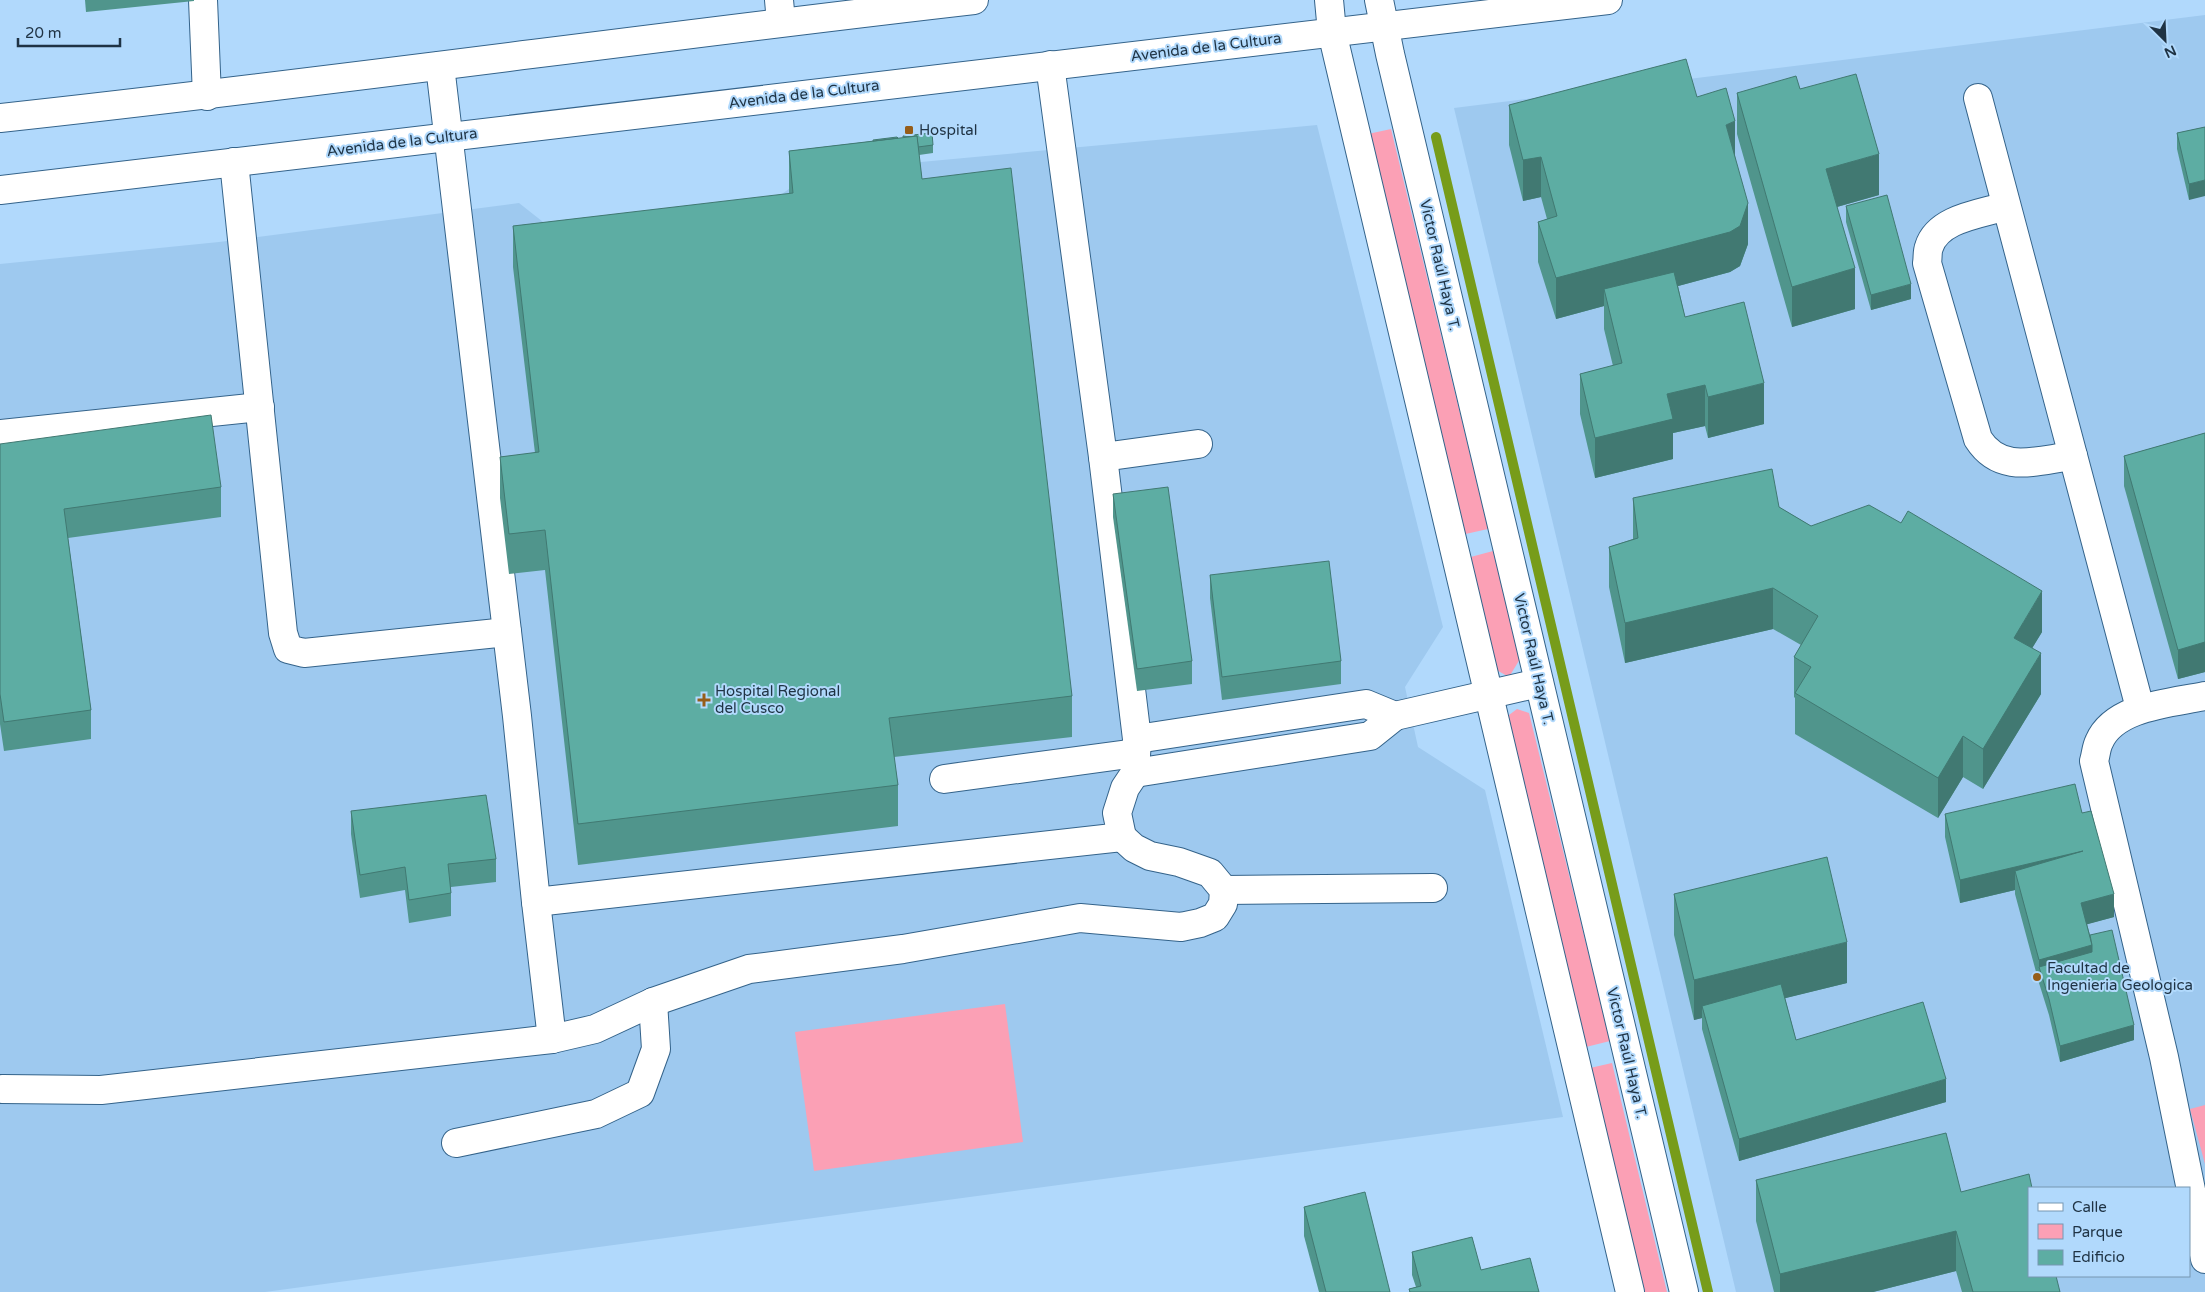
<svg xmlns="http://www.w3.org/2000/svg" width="2205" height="1292" font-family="'Varela Round',sans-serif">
	<rect width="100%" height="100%" fill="#b1d9fc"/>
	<!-- built -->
	<g fill="#9ec9ef" fill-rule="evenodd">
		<path d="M2205,15V1292H1736L1454,108ZM2029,1188H2189V1276H2029Z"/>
		<polygon points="1317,125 1443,627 1405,687 1418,747 1485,790 1563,1117 265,1292 0,1292 0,264 219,242 519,203 571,244 748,218 813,172"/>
	</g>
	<!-- green -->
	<g fill="#fba0b5">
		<polygon points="1391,129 1488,529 1461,535 1368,134"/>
		<polygon points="1493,551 1520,659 1509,677 1491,667 1467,558"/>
		<polygon points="1517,709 1529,713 1610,1041 1586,1047 1505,718"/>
		<polygon points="1005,1004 1023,1142 814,1171 795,1032"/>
		<polygon points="1612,1063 1667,1292 1645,1292 1590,1068"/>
		<polygon points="2205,1105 2205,1164 2190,1109"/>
	</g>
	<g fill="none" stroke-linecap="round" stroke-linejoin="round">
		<!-- stream -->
		<polyline stroke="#779c1a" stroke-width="10" points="1436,137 1708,1292"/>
		<!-- minor casing -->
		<g stroke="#34638a" stroke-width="30">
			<g id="minor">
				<polyline points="203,0 207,96"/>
				<polyline points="779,0 781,22"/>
				<polyline points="1329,0 1332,32 1630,1292"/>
				<polyline points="1379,0 1390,54 1684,1292"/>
				<polyline points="440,66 517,716 536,902 1122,837 1117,813 1125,788 1135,773 1137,739 1103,457 1050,65"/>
				<polyline points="1978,98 2140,708"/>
				<polyline points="234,162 283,633 288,649 304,653 507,632"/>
				<path d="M2006,206C1981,214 1938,218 1929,247C1927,252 1928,258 1927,263L1978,439C2001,475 2037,460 2073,456"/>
				<polyline points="0,434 260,407"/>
				<polyline points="1103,457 1198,444"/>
				<path d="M2205,696C2172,703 2114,706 2099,742C2096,748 2096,755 2094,761L2164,1057L2205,1259"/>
				<polyline points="1395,716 1539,683"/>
				<polyline points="1135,773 1370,736 1395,716 1366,704 1137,739"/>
				<polyline points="944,779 1136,753"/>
				<polyline points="1224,890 1433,888"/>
				<polyline points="536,902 552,1039"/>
				<polyline points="2,1089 101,1090 552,1039 595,1029 653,1002 749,969 903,949 1080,918 1181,927 1200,923 1215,917 1223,904 1224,890 1210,873 1179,862 1150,856 1134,848 1122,837"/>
				<polyline points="456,1143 596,1114 640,1093 656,1049 653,1002"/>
			</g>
		</g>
		<!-- highway casing -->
		<g stroke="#34638a" stroke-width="30">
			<g id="highway">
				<path d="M0,118C325,83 649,37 974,0"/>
				<polyline points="0,190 1608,0"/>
			</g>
		</g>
		<!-- minor -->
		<use href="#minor" stroke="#fff" stroke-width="28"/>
		<!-- highway -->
		<use href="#highway" stroke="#fff" stroke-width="28"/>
	</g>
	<!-- wall -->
	<g fill="#50958c">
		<polygon points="85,0 194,0 194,1 86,12"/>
		<polygon points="1800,89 1879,195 1837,207 1855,309 1792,327 1737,134 1737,93"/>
		<polygon points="1697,97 1735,156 1748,244 1740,266 1730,272 1678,286 1685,317 1764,424 1708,438 1705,426 1673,433 1673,459 1595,478 1580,414 1580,374 1613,366 1604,329 1604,306 1556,319 1538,262 1538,222 1547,219 1541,197 1523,201 1509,145 1509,105"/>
		<polygon points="2205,127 2189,200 2177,149 2177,133"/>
		<polygon points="898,138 933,145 933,153 919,155 922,179 1072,696 1072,737 894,757 898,785 898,826 578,865 545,570 509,574 500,498 500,457 535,453 513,267 513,226 789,194 789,151"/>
		<polygon points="1846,206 1911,299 1871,310 1846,222"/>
		<polygon points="2205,433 2205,672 2178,679 2124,486 2124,456"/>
		<polygon points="0,444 221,487 221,517 68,538 91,710 91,739 4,751 0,724"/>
		<polygon points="1113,494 1192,661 1192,684 1137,691 1113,517"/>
		<polygon points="1633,498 1779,507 1811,526 2042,632 2032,648 2041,694 1983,789 1963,777 1938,818 1795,734 1795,698 1794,697 1794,657 1801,645 1773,629 1625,663 1609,587 1609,547 1633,539"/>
		<polygon points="1210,575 1341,661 1341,684 1222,700 1210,598"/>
		<polygon points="351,811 496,859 496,882 451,887 451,916 409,923 405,890 360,898 351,834"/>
		<polygon points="2082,813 2114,917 2087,924 2090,935 2134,1040 2060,1062 2049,1015 2039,983 2015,894 2015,890 1960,903 1945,837 1945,814"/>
		<polygon points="1674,894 1847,983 1785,998 1796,1040 1946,1102 1739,1161 1702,1029 1702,1018 1694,1020 1674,935"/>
		<polygon points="1756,1180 1961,1192 2060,1292 1962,1292 1956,1271 1873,1292 1774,1292 1756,1221"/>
		<polygon points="1304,1207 1390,1292 1319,1292 1304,1236"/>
		<polygon points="1412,1252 1481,1270 1539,1292 1409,1292 1409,1289 1416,1287 1412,1275"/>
	</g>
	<!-- shaded-wall -->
	<g fill="#417972">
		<polygon points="1735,121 1735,161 1726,125"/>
		<polygon points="1879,154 1879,195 1826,210 1826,169"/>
		<polygon points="1541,157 1541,197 1523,201 1523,160"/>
		<polygon points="2205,180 2205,196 2189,200 2189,184"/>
		<polygon points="1748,203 1748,244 1740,266 1730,272 1608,305 1604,289 1604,306 1556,319 1556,278"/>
		<polygon points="1855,268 1855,309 1792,327 1792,287"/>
		<polygon points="1911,284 1911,299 1871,310 1871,295"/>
		<polygon points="1764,383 1764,424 1708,438 1708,397"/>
		<polygon points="1705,385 1705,426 1673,433 1673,459 1595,478 1595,438 1667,394"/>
		<polygon points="1773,588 1773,629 1625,663 1625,623"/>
		<polygon points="2042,591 2042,632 2014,678 2014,638"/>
		<polygon points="2205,642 2205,672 2178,679 2178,650"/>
		<polygon points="2041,653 2041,694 1983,789 1983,749"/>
		<polygon points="1963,736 1963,777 1938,818 1938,778"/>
		<polygon points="2083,851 2015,871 2015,890 1960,903 1960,880"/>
		<polygon points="2114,894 2114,917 2081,926 2081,903"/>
		<polygon points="1847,942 1847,983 1705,1018 1702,1006 1702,1018 1694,1020 1694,980"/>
		<polygon points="2092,945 2092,968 2039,967 2039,960"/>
		<polygon points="2134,1025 2134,1040 2060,1062 2060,1046"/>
		<polygon points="1946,1079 1946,1102 1739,1161 1739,1139"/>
		<polygon points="1956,1231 1956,1271 1873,1292 1780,1292 1780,1274"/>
	</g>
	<!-- building -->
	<g fill="#5dada3" stroke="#417972">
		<polygon points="1686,59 1697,97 1726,88 1735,121 1726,125 1748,203 1740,226 1730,232 1556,278 1538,222 1557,216 1541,157 1523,160 1509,105"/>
		<polygon points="1856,74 1879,154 1826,169 1855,268 1792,287 1737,93 1796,76 1800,89"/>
		<polygon points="2205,127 2205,180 2189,184 2177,133"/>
		<polygon points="932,133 933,145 918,147 917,136 903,137 903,136"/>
		<polygon points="917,136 922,179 1011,168 1072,696 889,718 898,785 578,824 545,530 509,534 500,457 539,452 513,226 793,193 789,151"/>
		<polygon points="897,137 898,138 873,141 873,140"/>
		<polygon points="1887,195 1911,284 1871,295 1846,206"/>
		<polygon points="1674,272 1685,317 1744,302 1764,383 1708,397 1705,385 1667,394 1673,419 1595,438 1580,374 1622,363 1604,289"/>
		<polygon points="211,415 221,487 64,509 91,710 4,722 0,694 0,444"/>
		<polygon points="2205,433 2205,642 2178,650 2124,456"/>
		<polygon points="1772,469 1779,507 1811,526 1869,505 1901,523 1908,511 2042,591 2014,638 2041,653 1983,749 1963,736 1938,778 1795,693 1811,667 1794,657 1818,616 1773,588 1625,623 1609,547 1638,538 1633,498"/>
		<polygon points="1168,487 1192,661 1137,669 1113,494"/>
		<polygon points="1329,561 1341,661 1222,677 1210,575"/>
		<polygon points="2075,784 2082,813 2091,811 2114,894 2081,903 2092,945 2039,960 2015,871 2083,851 1960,880 1945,814"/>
		<polygon points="486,795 496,859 448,864 451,893 409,900 405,867 360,875 351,811"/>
		<polygon points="1827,857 1847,942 1694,980 1674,894"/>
		<polygon points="2112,930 2134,1025 2060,1046 2049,999 2039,967 2092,952 2092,945 2090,935"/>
		<polygon points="1781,984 1796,1040 1923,1002 1946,1079 1739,1139 1702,1006"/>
		<polygon points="1946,1133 1961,1192 2029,1174 2032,1188 2029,1188 2029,1276 2056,1276 2060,1292 1973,1292 1956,1231 1780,1274 1756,1180"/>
		<polygon points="1365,1192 1390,1292 1326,1292 1304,1207"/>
		<polygon points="1472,1237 1481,1270 1530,1258 1539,1292 1410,1292 1409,1289 1421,1286 1412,1252"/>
	</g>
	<!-- markers -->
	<g fill="#965d19" stroke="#b1d9fc" stroke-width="2">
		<rect x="904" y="125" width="10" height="10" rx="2.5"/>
		<path d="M701.5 692.5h5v5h5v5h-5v5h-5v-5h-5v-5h5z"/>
		<circle cx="2037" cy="977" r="5"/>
	</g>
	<g text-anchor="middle" stroke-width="4" stroke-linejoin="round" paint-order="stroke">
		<!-- street labels -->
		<g font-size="15" fill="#1f3344" stroke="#b1d9fc">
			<text transform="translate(1206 47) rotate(-7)" y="5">Avenida de la Cultura</text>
			<text transform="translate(804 94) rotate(-7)" y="5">Avenida de la Cultura</text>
			<text transform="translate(402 142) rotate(-7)" y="5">Avenida de la Cultura</text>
			<text transform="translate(1440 265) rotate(77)" y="5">Victor Raúl Haya T.</text>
			<text transform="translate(1534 659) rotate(77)" y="5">Victor Raúl Haya T.</text>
			<text transform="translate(1627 1053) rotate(77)" y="5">Victor Raúl Haya T.</text>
		</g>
		<!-- poi labels -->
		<g font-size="15" fill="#1f3344" stroke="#b1d9fc" text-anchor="start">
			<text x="919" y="135">Hospital</text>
			<text x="715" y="696">Hospital Regional<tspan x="715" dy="17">del Cusco</tspan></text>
			<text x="2047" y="973">Facultad de<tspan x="2047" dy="17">Ingenieria Geologica</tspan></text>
		</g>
	</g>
	<!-- legend -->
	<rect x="2028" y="1187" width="162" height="90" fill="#b1d9fc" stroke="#7797b2"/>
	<rect x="2038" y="1203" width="25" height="8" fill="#ffffff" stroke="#7797b2"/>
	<text x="2072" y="1212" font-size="15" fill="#1f3344">Calle</text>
	<rect x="2038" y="1224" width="25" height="15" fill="#fba0b5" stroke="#7797b2"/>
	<text x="2072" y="1237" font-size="15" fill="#1f3344">Parque</text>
	<rect x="2038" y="1250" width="25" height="15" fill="#5dada3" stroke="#7797b2"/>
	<text x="2072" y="1262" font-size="15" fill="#1f3344">Edificio</text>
	<!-- north arrow -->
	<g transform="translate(2165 40) rotate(156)" stroke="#b1d9fc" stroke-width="4" paint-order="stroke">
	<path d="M0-4L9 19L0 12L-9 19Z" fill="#1f3344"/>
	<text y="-8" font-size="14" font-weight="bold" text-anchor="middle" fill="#1f3344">N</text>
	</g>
	<!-- scale -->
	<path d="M18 38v8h102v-8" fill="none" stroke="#1f3344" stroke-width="2.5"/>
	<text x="25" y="38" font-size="15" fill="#1f3344" stroke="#b1d9fc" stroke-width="4" paint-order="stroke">20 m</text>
</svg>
